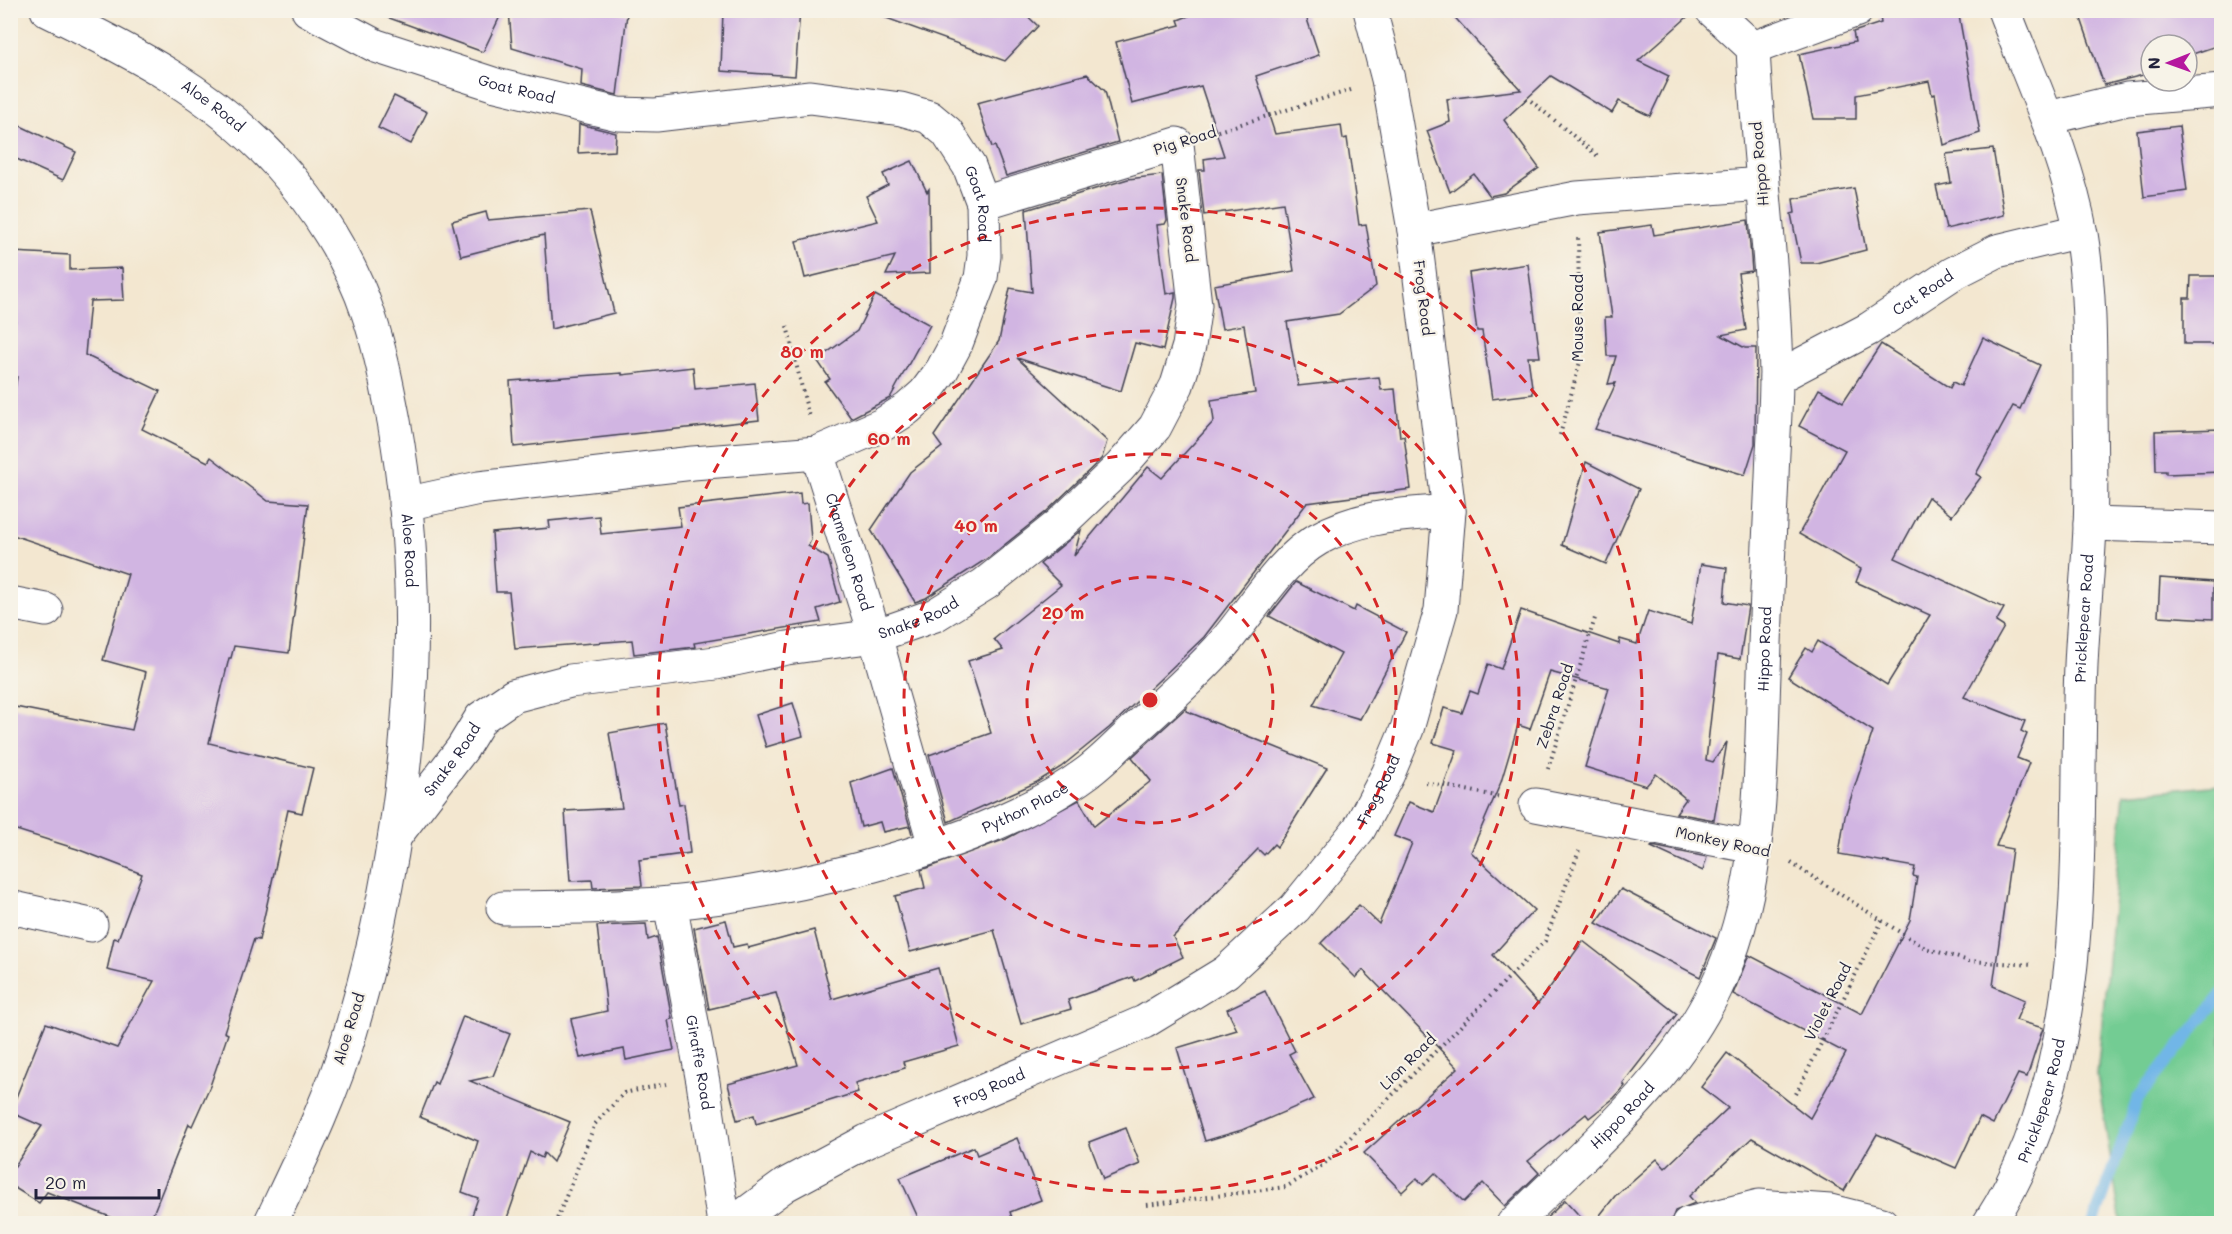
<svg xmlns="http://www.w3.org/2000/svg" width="2232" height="1234" font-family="Mali,sans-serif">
	<rect width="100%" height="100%" fill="#f7f3e8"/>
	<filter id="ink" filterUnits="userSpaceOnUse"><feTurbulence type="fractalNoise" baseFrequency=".0167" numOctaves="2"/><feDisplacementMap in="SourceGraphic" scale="12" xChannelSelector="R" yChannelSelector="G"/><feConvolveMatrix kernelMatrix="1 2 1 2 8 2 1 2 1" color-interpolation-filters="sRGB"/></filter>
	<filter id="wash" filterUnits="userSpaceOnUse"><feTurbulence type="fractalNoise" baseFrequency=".008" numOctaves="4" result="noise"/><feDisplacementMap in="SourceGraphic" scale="24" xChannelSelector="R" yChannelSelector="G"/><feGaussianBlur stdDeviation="1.35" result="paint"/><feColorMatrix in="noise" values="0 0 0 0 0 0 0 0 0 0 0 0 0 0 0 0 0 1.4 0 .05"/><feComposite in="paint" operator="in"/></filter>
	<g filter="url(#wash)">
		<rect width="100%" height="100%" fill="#f3e7d0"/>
		<!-- green -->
		<polygon fill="#73cc93" stroke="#4a7767" stroke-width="1.5" points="2221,785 2221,1223 2121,1223 2097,1075 2124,794"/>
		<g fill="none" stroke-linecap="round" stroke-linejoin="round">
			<!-- stream -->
			<polyline stroke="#71b6e7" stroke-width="12" points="2093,1224 2138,1098 2222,994"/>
		</g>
		<g id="blocks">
			<!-- building -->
			<g fill="#d1b5e2">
				<polygon points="381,10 503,10 483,52 381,15"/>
				<polygon points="509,10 619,10 619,13 627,14 617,95 581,86 582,69 512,48"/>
				<polygon points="723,10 800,10 795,76 721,71"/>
				<polygon points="878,10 1021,10 1038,26 1005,61 878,15"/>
				<polygon points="1204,10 1304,10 1319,55 1256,76 1275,134 1341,125 1343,139 1347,138 1359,225 1366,224 1376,286 1339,314 1287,322 1298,386 1379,377 1381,390 1395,389 1400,437 1404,436 1411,489 1307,503 1204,637 1109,728 1061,767 1037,782 948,822 929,755 991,733 968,661 1003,650 994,639 1061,585 1040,564 1081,530 1074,556 1148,467 1162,478 1214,421 1211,400 1255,393 1244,325 1222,329 1214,285 1294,271 1283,203 1204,215 1199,170 1205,170 1204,159 1224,156 1201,86 1132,104 1116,42 1180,25 1178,20"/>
				<polygon points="1448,10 1694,10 1694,11 1638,61 1669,76 1650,116 1619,101 1612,113 1551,76 1504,120 1539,168 1504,193 1490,196 1474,174 1450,192 1427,131 1450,122 1447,99 1521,90"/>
				<polygon points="1879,10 1958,10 1980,133 1944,145 1935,94 1932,95 1929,81 1856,95 1856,119 1813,119 1799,54 1855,42 1853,32 1881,23"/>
				<polygon points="2078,10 2222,10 2222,44 2187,56 2187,45 2151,45 2151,73 2104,85"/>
				<polygon points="1087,74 1105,91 1118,142 1006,176 995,146 992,147 977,103"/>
				<polygon points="394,96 427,112 411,144 378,128"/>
				<polygon points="10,121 76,152 63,180 10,156"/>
				<polygon points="579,124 616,133 615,151 578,153"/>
				<polygon points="2179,126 2187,191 2144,197 2137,131"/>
				<polygon points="1993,149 2004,215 1946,229 1936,186 1951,183 1946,154"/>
				<polygon points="912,161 927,192 929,189 930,273 886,275 895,256 805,278 796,241 878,221 866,196 888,185 883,174"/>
				<polygon points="1162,175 1167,220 1165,224 1157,225 1166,294 1175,292 1175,298 1163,350 1135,343 1121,391 1017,358 1107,441 1102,458 1047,511 988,558 926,598 915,602 871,530 910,472 942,447 934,436 999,341 1010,288 1032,292 1026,210 1128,179"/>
				<polygon points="1854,188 1866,250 1816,263 1801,263 1791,214 1795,213 1793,199"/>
				<polygon points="590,211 614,313 551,329 544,235 461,256 452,221 486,212 488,220"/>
				<polygon points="1748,220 1752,271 1738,273 1746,330 1721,335 1745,348 1756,348 1755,444 1745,475 1595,429 1616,383 1608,384 1616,356 1607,356 1605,317 1612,317 1600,232 1652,225 1654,235"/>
				<polygon points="12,252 70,255 70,270 122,268 124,300 90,301 85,355 160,391 142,429 208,462 211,457 268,501 308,504 289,653 234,646 231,658 229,658 209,743 313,768 302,813 288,810 259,940 254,939 224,1032 228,1034 210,1086 192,1126 189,1124 149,1224 128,1224 47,1192 39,1203 10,1185 10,1173 42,1126 10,1112 46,1023 117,1048 154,981 107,970 114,938 118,939 142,874 77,849 10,828 10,706 132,730 146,672 103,660 128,574 10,534 10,421 17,377 10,376 17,305 10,305"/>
				<polygon points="1528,264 1540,357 1528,357 1533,394 1492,399 1482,331 1477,331 1469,273"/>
				<polygon points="2191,276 2222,276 2222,344 2184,344 2184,298 2190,298"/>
				<polygon points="875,295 930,325 890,398 851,418 825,382 830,379 817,360 857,331"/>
				<polygon points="1983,338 2040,365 2020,409 2013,406 1976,474 1981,477 1952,516 1928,497 1895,558 2004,608 1996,622 2004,627 1964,697 2025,721 2021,731 2027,734 2017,758 2029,763 1996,846 2012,849 1993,986 2025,1000 2016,1020 2043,1028 2027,1077 2018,1074 1993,1124 1980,1117 1956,1168 1877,1134 1844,1191 1752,1138 1689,1196 1695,1203 1675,1211 1670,1224 1593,1224 1615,1196 1657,1159 1665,1168 1728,1108 1701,1087 1727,1053 1810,1118 1846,1053 1733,994 1749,955 1862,1014 1910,920 1917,877 1913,876 1915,867 1839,854 1845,816 1873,731 1788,677 1806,648 1812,652 1818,641 1887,685 1930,615 1856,582 1861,569 1799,534 1845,450 1799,426 1819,389 1843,402 1881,344 1950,388 1953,382 1961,386"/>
				<polygon points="693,367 695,389 755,383 759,420 514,447 510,381 622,373 622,375"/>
				<polygon points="2222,429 2222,472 2166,474 2166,471 2156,471 2155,431"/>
				<polygon points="1586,462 1639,489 1606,564 1562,545"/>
				<polygon points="800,493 801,504 808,503 811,540 808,546 828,558 840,602 817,609 821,622 694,643 695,647 634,654 632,640 515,649 509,592 496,592 492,533 550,528 549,521 599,516 601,534 681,526 678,507"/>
				<polygon points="1701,564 1727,568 1724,602 1748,606 1740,659 1718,655 1706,760 1713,762 1727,742 1714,820 1676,813 1686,799 1656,774 1646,786 1585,767 1609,688 1550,672 1530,729 1518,725 1501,782 1471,852 1534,910 1493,955 1538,1004 1583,941 1677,1014 1623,1083 1625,1086 1614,1098 1589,1118 1586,1114 1528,1161 1539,1173 1505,1206 1483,1183 1464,1202 1435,1173 1423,1185 1417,1178 1402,1192 1364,1153 1458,1068 1363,970 1356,978 1321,943 1359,905 1379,924 1412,843 1394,836 1409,802 1434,812 1457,750 1433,743 1444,708 1462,713 1470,691 1478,694 1488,664 1501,669 1521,610 1619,644 1620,639 1637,644 1648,611 1691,624"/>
				<polygon points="2160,578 2213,582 2213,619 2158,616"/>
				<polygon points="1296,582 1354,611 1356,606 1406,632 1360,719 1313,705 1341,654 1269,616"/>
				<polygon points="793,703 803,736 766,747 756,715"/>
				<polygon points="1187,707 1186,711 1327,768 1277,847 1274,844 1264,855 1258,849 1173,937 1183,957 1135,981 1133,977 1068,1000 1071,1009 1021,1024 994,930 910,952 895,896 925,888 921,870 1006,839 1079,800 1094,826 1151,781 1132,757"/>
				<polygon points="665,723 679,805 684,804 690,853 639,860 642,886 593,888 592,880 570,881 565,811 622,808 609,733"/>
				<polygon points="893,768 912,834 910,826 883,832 880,822 861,827 851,783"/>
				<polygon points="1652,846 1707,857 1703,871 1651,847"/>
				<polygon points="1621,889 1716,938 1700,977 1596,923"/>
				<polygon points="726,920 733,947 747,944 748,948 814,930 832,999 938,968 959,1046 903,1062 905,1068 855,1083 858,1092 756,1124 754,1115 737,1120 728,1084 798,1065 776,993 709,1009 694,928"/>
				<polygon points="646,924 648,940 657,937 672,1019 668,1020 674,1050 626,1060 624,1049 580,1058 571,1019 607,1011 597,926"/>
				<polygon points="1265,991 1295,1051 1289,1054 1314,1099 1242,1130 1205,1141 1177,1048 1237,1030 1227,1009"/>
				<polygon points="463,1016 510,1034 493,1076 470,1081 570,1122 553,1162 544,1153 542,1158 530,1152 505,1224 469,1224 478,1198 462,1192 478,1141 420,1117 434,1082 437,1084"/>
				<polygon points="1126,1128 1140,1164 1103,1179 1089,1142"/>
				<polygon points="1017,1138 1041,1200 1010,1212 1014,1224 921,1224 900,1178 974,1147 977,1155"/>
				<polygon points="1565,1200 1587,1224 1540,1224 1554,1211"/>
			</g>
		</g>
	</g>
	<g filter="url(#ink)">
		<use href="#blocks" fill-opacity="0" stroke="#414051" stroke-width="1.5"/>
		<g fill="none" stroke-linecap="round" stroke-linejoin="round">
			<!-- street casing -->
			<g stroke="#414051" stroke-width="35">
				<g id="street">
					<path id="s1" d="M47,10C133,52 212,92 278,164C316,206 350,259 368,313C380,348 387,385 394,421C430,620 408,837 351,1030C332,1097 300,1161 270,1224"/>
					<path id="s2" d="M308,10L376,46L496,85L618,114L656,115L810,97L901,109L929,117L947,132L969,166L983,203L984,256L981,278L956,344L942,370L925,393L907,409L882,425L817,453L693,463L479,488L405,504"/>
					<polyline points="1753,48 1857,10"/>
					<polyline points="2048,118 2127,99 2222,91"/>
					<polyline points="1414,230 1577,198 1762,184"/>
					<path id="s3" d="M1776,378L1869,329L1952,274L1997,251L2080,231"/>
					<path id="s4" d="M817,453L875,636L935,846"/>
					<polyline points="2090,524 2222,528"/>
					<polyline points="10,603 46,610"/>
					<polyline points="1536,805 1755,847"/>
					<path id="s5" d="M396,835L462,749L481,718L513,696L570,681L716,663L787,648L875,636L935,615L985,584L1059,525L1120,467L1155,427L1177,385L1189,346L1195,305L1177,144L983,203"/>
					<path id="s6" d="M670,903L703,1082L724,1224"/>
					<polyline points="10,907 91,925"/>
					<path id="s7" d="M503,908C559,907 615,908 670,903C793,892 989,846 1088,772C1104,760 1118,745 1132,732C1161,706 1191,679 1218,650C1249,616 1278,562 1318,539C1361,515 1401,515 1449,511"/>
					<path id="s8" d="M732,1224L785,1185L867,1141L1144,1022L1226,972L1295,908L1359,829L1388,774L1407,729L1441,610L1449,511L1414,230L1388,79L1370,10"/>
					<path id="s9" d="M1513,1224C1585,1152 1670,1083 1715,990C1763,891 1760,781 1764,674C1766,608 1769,543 1772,477C1773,444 1776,410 1776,376C1774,266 1758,157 1753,48L1712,10"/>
					<polyline points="1688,1224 1759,1206 1830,1211 1882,1224"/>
					<path id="s10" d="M1989,1224C2095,1060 2074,850 2081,665C2083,619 2088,573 2090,527C2092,484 2090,440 2090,396C2090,342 2090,288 2081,234C2067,156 2032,84 2004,10"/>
				</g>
			</g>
			<!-- path -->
			<g stroke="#414051" stroke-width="4" stroke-dasharray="1.5 4.5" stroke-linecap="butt">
				<polyline points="1531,101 1599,157"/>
				<polyline points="1212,133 1351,90"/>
				<polyline points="787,326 809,417"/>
				<polyline points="1560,435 1580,362 1578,235"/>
				<polyline points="1548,769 1596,615"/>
				<polyline points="1426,782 1501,797"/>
				<polyline points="1791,863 1925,948 1969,961 2033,965"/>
				<polyline points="1796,1094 1882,921"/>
				<polyline points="1147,1205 1286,1187 1323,1165 1545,941 1579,851"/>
				<polyline points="555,1224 595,1124 624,1093 666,1084"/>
			</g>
			<!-- street -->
			<use href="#street" stroke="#fff" stroke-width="33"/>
		</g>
	</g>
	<!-- distance rings -->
	<g fill="none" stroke="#d62828" stroke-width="3" stroke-dasharray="10 8">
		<circle cx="1150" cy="700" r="123"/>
		<circle cx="1150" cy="700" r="246"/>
		<circle cx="1150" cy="700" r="369"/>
		<circle cx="1150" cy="700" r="492"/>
	</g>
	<g text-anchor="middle" stroke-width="4.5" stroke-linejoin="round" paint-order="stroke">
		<!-- street labels -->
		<g font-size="15" fill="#22223b" stroke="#f7f3e8">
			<text dy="5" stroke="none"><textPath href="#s2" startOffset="224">Goat Road</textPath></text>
			<text dy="5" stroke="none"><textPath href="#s1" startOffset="192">Aloe Road</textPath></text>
			<text transform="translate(1185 141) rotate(-17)" y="5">Pig Road</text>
			<text transform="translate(1760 164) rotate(-95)" y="5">Hippo Road</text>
			<text dy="5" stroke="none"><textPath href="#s2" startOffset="746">Goat Road</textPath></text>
			<text transform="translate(1186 220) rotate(83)" y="5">Snake Road</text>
			<text dy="5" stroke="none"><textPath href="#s3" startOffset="170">Cat Road</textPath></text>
			<text transform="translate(1423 298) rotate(83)" y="5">Frog Road</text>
			<text transform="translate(1578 318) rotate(-90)" y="5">Mouse Road</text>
			<text dy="5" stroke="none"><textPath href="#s1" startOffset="696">Aloe Road</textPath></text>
			<text dy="5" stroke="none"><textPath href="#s4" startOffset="104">Chameleon Road</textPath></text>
			<text dy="5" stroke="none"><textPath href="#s5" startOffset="598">Snake Road</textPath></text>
			<text dy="5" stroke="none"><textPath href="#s10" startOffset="621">Pricklepear Road</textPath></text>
			<text dy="5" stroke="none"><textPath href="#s9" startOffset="658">Hippo Road</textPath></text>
			<text transform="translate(1555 706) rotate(-72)" y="5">Zebra Road</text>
			<text dy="5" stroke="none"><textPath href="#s5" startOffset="94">Snake Road</textPath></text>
			<text dy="5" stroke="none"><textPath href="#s8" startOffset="796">Frog Road</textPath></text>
			<text dy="5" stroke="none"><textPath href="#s7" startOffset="537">Python Place</textPath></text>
			<text transform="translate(1723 842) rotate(12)" y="5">Monkey Road</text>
			<text transform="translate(1828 1002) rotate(-63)" y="5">Violet Road</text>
			<text transform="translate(349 1029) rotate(-73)" y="5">Aloe Road</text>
			<text transform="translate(1408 1062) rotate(-45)" y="5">Lion Road</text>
			<text dy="5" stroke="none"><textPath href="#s6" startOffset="162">Giraffe Road</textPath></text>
			<text dy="5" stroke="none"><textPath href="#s8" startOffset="292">Frog Road</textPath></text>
			<text dy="5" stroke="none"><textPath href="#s10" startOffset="135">Pricklepear Road</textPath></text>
			<text dy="5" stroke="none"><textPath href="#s9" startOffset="154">Hippo Road</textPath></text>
		</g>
	</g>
	<circle cx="1150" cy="700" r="9" fill="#d62828" stroke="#f7f3e8" stroke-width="3"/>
	<g font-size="18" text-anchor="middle" font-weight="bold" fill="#d62828" stroke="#f7f3e8" stroke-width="4.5" stroke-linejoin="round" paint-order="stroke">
		<text x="802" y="358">80 m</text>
		<text x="889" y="445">60 m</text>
		<text x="976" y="532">40 m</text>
		<text x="1063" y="619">20 m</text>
	</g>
	<!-- margin -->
	<rect width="2232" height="1234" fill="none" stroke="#f7f3e8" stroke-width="36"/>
	<!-- north arrow -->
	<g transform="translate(2169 63) rotate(269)"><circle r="28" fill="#f7f3e8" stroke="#a29fa3" stroke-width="1.5"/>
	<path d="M0-4.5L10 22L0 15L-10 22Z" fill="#b5179e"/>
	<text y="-9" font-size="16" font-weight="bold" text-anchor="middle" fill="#22223b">N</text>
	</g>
	<!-- scale -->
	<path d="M36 1189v9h123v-9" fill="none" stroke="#22223b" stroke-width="3"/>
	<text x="45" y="1189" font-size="18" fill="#22223b" stroke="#f7f3e8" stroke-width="4.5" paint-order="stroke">20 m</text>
</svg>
